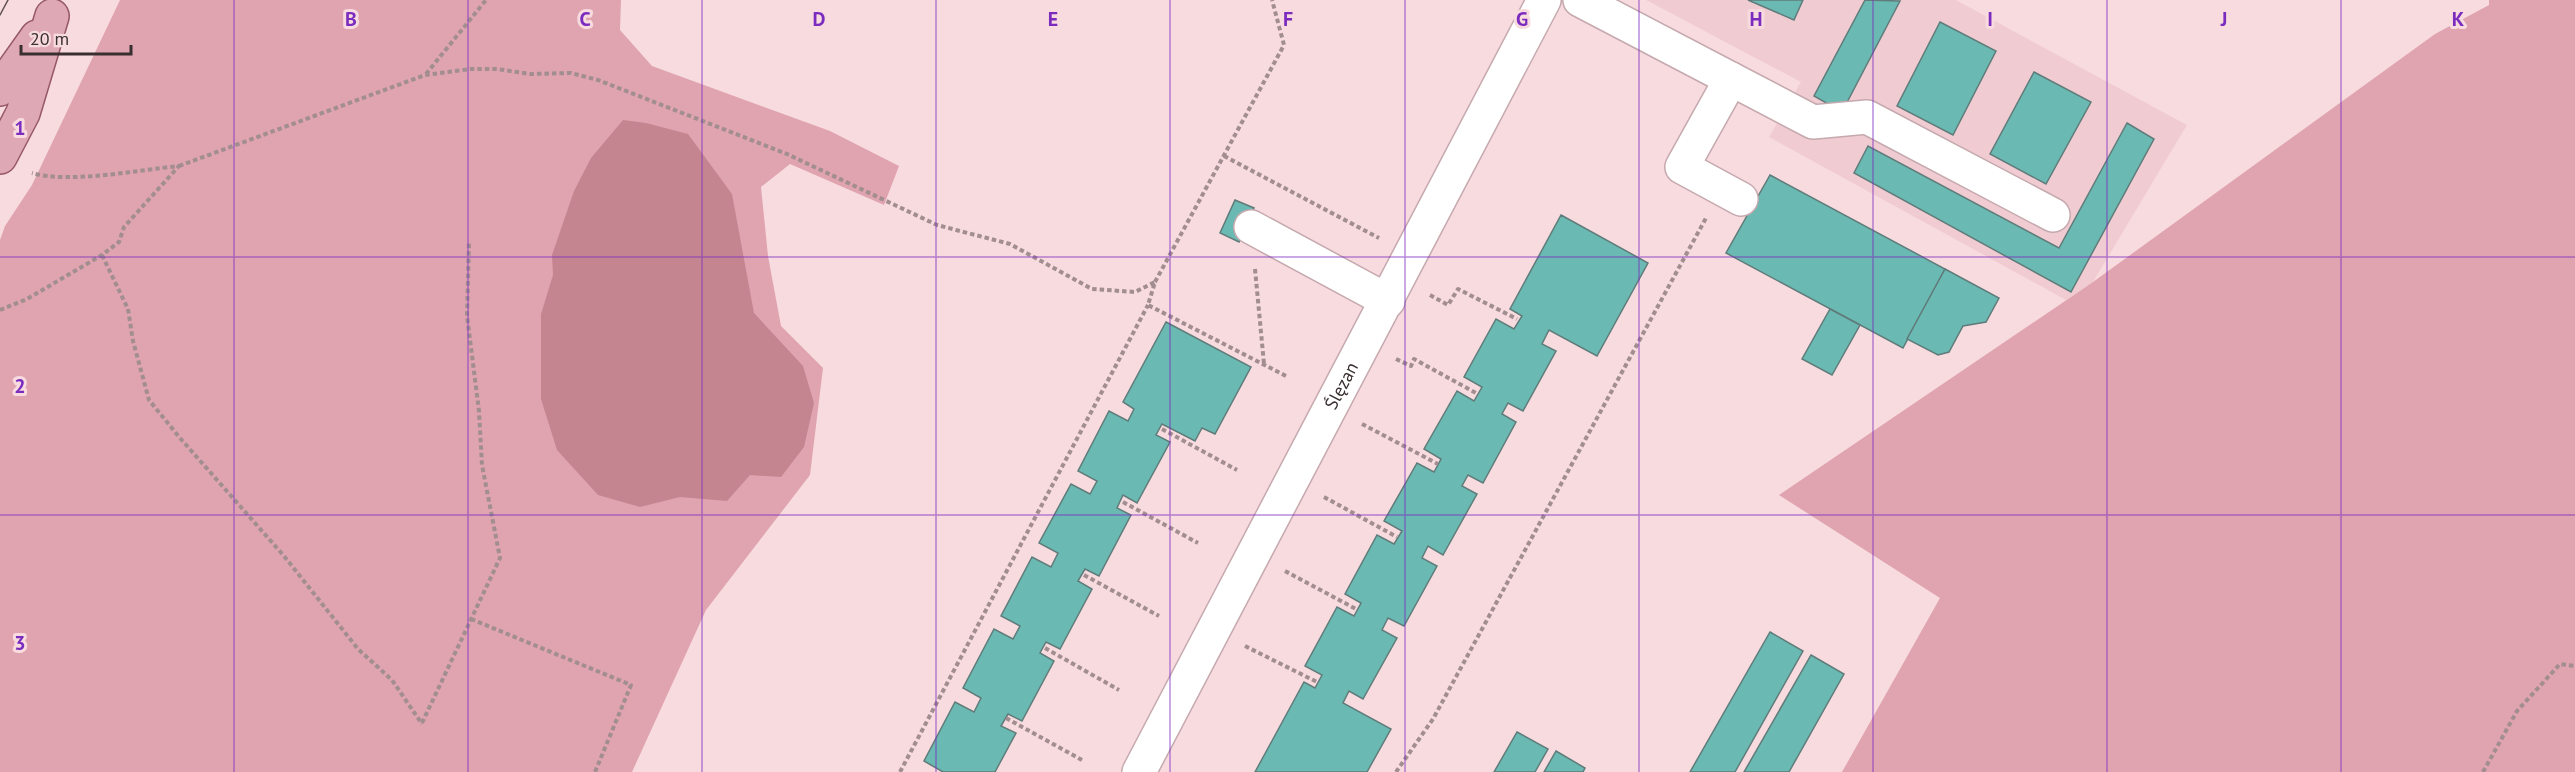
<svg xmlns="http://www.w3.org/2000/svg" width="2575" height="772" font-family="'PT Sans',sans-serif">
	<rect width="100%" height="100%" fill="#f8dbdf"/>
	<!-- built -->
	<polygon fill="#f0ccd2" points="1646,0 1956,0 2187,125 2093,282 2066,300 1769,137 1801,82"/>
	<!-- green -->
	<g fill="#dfa4af">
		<polygon points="120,0 621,0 620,30 652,66 830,131 899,166 884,205 790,164 761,187 768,256 781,326 823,368 810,475 706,610 632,772 0,772 0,240 5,226 32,185"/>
		<polygon points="2489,0 2575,0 2575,772 1842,772 1940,598 1779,495 2093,282 2435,34 2489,5"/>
	</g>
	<!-- water -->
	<polygon fill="#c48591" points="623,120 646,123 688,134 732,194 754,313 803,366 814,403 804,447 781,477 750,475 727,501 680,497 640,507 598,495 557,450 541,399 541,314 553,275 552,255 574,191 591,158"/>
	<!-- building -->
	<g fill="#6ab9b3" stroke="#607c7a" stroke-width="1.5">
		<polygon points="1748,0 1803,0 1794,20"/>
		<polygon points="1865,0 1900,1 1842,112 1814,96"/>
		<polygon points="1940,22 1996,51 1953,135 1897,106"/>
		<polygon points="2034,72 2091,102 2046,184 1990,154"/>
		<polygon points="2127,123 2154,139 2071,292 1854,173 1868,146 2059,248"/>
		<polygon points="1770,175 1945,269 1903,348 1726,253"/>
		<polygon points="1235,200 1254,208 1239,242 1220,233"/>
		<polygon points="1561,215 1648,263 1597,356 1549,330 1542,344 1556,351 1523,411 1508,403 1502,414 1516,422 1483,483 1468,475 1462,486 1477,494 1443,555 1428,546 1422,558 1437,566 1404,626 1388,618 1382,630 1397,638 1363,699 1349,691 1343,703 1391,729 1367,772 1255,772 1304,682 1315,688 1322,675 1305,666 1337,607 1354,616 1361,603 1345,594 1377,535 1394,544 1402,531 1384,521 1417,463 1434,472 1441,459 1424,449 1457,391 1474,401 1482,387 1464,377 1496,319 1514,329 1522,316 1510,309"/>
		<polygon points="1945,269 1999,298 1986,322 1963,326 1949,352 1938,355 1907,339"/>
		<polygon points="1830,309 1860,325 1832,375 1802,359"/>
		<polygon points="1166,322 1251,367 1215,434 1202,428 1195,441 1162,424 1156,435 1170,442 1137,503 1123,495 1117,508 1131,515 1099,576 1085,569 1078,581 1092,589 1060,649 1046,642 1040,653 1054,661 1022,721 1008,714 1001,726 1016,733 995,772 943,772 924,761 955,702 974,712 981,698 963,688 994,629 1013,639 1020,626 1001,616 1032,557 1051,567 1058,553 1039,543 1071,484 1090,494 1097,481 1078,471 1109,411 1128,421 1134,409 1123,402"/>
		<polygon points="1770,632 1803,651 1735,772 1690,772"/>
		<polygon points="1811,655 1844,674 1789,772 1744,772"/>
		<polygon points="1517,732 1548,749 1535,772 1494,772"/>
		<polygon points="1556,751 1585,768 1583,772 1544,772"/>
	</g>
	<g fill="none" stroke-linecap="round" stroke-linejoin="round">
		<!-- minor casing -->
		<g stroke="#c5a9ae" stroke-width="36">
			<g id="minor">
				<polyline points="1580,0 1731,79 1682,167 1741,199"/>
				<polyline points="1731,79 1813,122 1867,117 2053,215"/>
				<polyline points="1251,227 1388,301"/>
				<path id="s1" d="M1139,772L1544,0"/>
			</g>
		</g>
		<!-- major casing -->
		<g stroke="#965865" stroke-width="36">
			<g id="major">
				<polyline points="0,89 37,37"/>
				<polyline points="0,157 23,113 52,16"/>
			</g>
		</g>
		<!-- path -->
		<g stroke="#a28d90" stroke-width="4" stroke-dasharray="4.5 3" stroke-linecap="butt">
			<polyline points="426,74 486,0"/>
			<polyline points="1224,156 1379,238"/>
			<polyline points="179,166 425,75 471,69 497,69 530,74 571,73 598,80 787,154 937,225 1010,244 1092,289 1135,292 1155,282 1148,305 1288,377"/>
			<polyline points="102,255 128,309 133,341 149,400 180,438 284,556 358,649 392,680 422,724"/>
			<polyline points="1255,269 1264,364"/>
			<polyline points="1155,282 1284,45 1272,0"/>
			<polyline points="1430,295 1448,305 1458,289 1517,319"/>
			<path d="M0,310L27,299L102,255L119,242L124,227L179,166C138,170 69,184 32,173"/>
			<polyline points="1396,359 1411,366 1414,359 1476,393"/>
			<polyline points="1362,424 1438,464"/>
			<polyline points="1162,429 1237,470"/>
			<polyline points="1324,497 1397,537"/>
			<polyline points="1123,502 1198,543"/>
			<polyline points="1285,571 1356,609"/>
			<polyline points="1084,575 1159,616"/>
			<polyline points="471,619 631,685 595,772"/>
			<polyline points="1245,646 1317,682"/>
			<polyline points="1045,648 1119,690"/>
			<polyline points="1006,718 1082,760"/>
			<polyline points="422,723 500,558 482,465 479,411 467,316 469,243"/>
			<polyline points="900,772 1148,305"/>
			<polyline points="1396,772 1433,719 1706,218"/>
			<polyline points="2483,772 2517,711 2560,664 2575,666"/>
		</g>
		<!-- minor -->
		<use href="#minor" stroke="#fff" stroke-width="33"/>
		<!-- major -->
		<use href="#major" stroke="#dea8b4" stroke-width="33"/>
		<!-- tram -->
		<polyline stroke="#5e5051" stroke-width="1.5" points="0,15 8,0"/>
	</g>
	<!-- grid -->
	<path fill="none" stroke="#7b2cbf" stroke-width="1.5" stroke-opacity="0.55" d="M234,0V772M468,0V772M702,0V772M936,0V772M1170,0V772M1405,0V772M1639,0V772M1873,0V772M2107,0V772M2341,0V772M0,257H2575M0,515H2575"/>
	<g text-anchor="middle" stroke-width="6" stroke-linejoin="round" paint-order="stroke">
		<!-- street labels -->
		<g font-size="18" fill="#3a2f30" stroke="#f8dbdf">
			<text dy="6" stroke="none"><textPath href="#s1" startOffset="436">Ślęzan</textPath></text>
		</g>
	</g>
	<g font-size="20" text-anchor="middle" font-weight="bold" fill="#7b2cbf" stroke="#f8dbdf" stroke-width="6" stroke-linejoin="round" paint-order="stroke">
		<text x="351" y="26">B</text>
		<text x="585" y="26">C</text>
		<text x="819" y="26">D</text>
		<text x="1053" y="26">E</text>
		<text x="1288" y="26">F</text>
		<text x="1522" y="26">G</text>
		<text x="1756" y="26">H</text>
		<text x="1990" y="26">I</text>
		<text x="2224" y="26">J</text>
		<text x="2458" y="26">K</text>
		<text x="20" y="135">1</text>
		<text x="20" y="393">2</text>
		<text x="20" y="650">3</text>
	</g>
	<!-- scale -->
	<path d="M21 45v9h110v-9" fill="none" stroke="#3a2f30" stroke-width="3"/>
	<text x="30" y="45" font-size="18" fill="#3a2f30" stroke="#f8dbdf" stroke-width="4.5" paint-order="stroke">20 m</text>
</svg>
